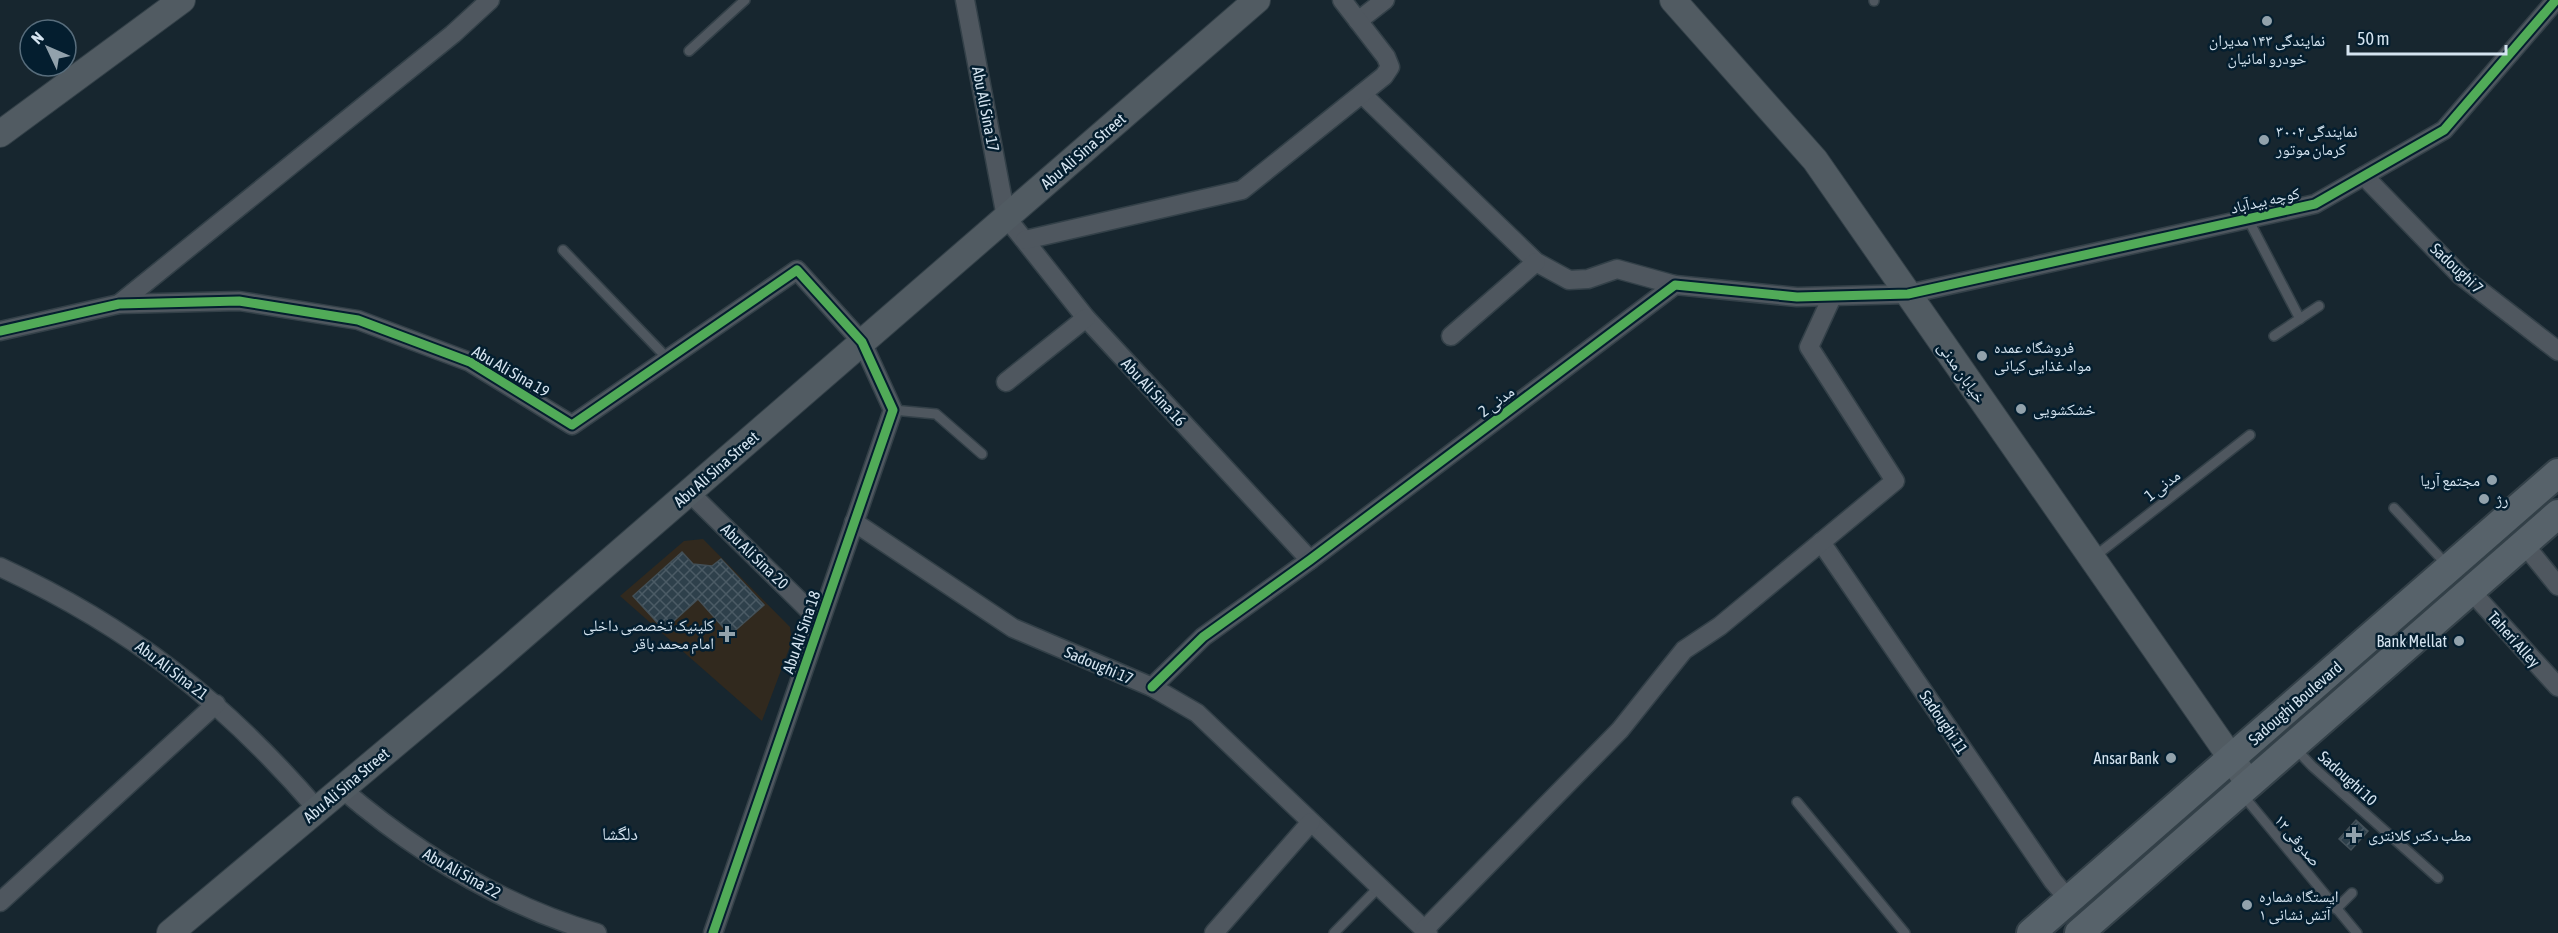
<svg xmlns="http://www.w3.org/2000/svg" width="2558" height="933" font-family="'Asap Condensed','Noto Naskh Arabic',sans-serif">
	<defs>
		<pattern id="building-cross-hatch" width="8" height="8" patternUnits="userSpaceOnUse" patternTransform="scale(1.5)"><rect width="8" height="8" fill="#2e404b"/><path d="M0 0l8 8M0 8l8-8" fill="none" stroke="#4b5b65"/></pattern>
	</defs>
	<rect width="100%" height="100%" fill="#17262f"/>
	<!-- medical -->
	<polygon fill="#31291e" points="703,539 790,627 792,641 762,721 620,596 684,541"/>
	<!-- building -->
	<g fill="url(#building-cross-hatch)" stroke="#435058" stroke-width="1.5">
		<polygon points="682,552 693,564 712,566 721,559 764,605 730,635 698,599 664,630 633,596"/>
		<polygon points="2356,820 2368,831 2351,850 2339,839"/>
	</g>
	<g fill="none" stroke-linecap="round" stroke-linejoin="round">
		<!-- lane casing -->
		<g stroke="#334048" stroke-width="12">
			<g id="lane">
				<polyline points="1874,0 1874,1"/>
				<polyline points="689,51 745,0"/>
				<polyline points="2248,219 2300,319"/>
				<polyline points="563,250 668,359"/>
				<polyline points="2274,336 2319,306"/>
				<polyline points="893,410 936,414 982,454"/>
				<polyline points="2394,508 2448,566"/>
				<polyline points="2094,557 2250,435"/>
				<polyline points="2295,748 2312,766 2438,878"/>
				<polyline points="2242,794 2357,933"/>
				<polyline points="1797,802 1905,933"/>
				<polyline points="2336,909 2352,893"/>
				<polyline points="1334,933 1379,887"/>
			</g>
		</g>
		<!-- street casing -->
		<g stroke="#334048" stroke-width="21">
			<g id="street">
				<polyline points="965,0 1006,217 1086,318 1310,560"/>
				<polyline points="1358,21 1385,0"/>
				<polyline points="1362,94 1536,262 1569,280 1588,279 1617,269 1675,285"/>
				<polyline points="2364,176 2460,275 2558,351"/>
				<polyline points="1025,240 1242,190 1384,76 1390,67 1386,57 1342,0"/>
				<polyline points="119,304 453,34 490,0"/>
				<polyline points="0,331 119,304 239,301 358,320 470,362 572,425 797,270 862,342 893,410 713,933"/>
				<polyline points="1451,336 1536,262"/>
				<polyline points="1006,382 1086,318"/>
				<polyline points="689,492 820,621"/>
				<polyline points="854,522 1013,628 1152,687 1197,713 1428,933"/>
				<polyline points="1821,542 2053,881 2069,900"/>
				<polyline points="2524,544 2558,586"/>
				<path d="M0,567C130,627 224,701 317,809"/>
				<polyline points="2471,591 2558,687"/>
				<polyline points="1152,687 1203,637 1310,560 1675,285 1797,297 1908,294 2315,204 2444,130 2556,0"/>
				<path d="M342,789C417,853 501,905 597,933"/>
				<polyline points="0,902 216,704"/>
				<polyline points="1424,930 1620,730 1684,650 1720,626 1895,481 1809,347 1832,297"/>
				<polyline points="1214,933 1311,822"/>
			</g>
		</g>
		<!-- secondary casing -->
		<g stroke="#334048" stroke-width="28">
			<g id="secondary">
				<polyline points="1673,0 1815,160 2243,775"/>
				<polyline points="0,134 182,0"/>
				<polyline points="170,933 492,663 1257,0"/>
			</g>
		</g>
		<!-- primary casing -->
		<g stroke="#334048" stroke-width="32">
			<g id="primary">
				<polyline points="2031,933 2558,473"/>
				<polyline points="2079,933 2558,514"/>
			</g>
		</g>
		<!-- lane -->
		<use href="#lane" stroke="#4f575f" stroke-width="9"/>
		<!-- street -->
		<use href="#street" stroke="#4f575f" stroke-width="18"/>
		<!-- secondary -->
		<use href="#secondary" stroke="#515b62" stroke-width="26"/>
		<!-- primary -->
		<use href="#primary" stroke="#57626a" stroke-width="28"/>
		<!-- cycleway casing -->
		<g stroke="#041e2f" stroke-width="13">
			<g id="cycleway">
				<polyline points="0,331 119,304 239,301 358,320 470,362 572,425 797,270 862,342 893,410 713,933"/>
				<polyline points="1152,687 1203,637 1310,560 1675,285 1797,297 1908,294 2315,204 2444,130 2556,0"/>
			</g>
		</g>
		<!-- cycleway -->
		<use href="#cycleway" stroke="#51ab58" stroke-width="9"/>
	</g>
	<!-- markers -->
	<g fill="#92a2ac" stroke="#041e2f" stroke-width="2">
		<circle cx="2267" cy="21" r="6"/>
		<circle cx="2264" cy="140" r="6"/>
		<circle cx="1982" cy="356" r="6"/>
		<circle cx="2021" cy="409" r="6"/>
		<circle cx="2492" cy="480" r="6"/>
		<circle cx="2484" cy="499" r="6"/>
		<path d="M724 625h6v6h6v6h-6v6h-6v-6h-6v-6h6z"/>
		<circle cx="2459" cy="641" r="6"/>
		<circle cx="2171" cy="758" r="6"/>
		<path d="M2351 826h6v6h6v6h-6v6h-6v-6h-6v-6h6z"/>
		<circle cx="2247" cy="905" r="6"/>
	</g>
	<g text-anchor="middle" stroke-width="5" stroke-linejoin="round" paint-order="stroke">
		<!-- poi labels -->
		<g font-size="16" fill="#d5e4f0" stroke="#041e2f" text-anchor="start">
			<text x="2267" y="46" text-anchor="middle">نمایندگی ۱۴۳ مدیران<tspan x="2267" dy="18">خودرو امانیان</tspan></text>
			<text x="2276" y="137">نمایندگی ۳۰۰۲<tspan x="2276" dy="18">کرمان موتور</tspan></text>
			<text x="1994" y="353">فروشگاه عمده<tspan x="1994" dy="18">مواد غذایی کیانی</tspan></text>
			<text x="2033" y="415">خشکشویی</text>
			<text x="2480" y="486" text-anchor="end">مجتمع آریا</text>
			<text x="2496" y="505">رژ</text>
			<text x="714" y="631" text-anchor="end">کلینیک تخصصی داخلی<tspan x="714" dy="18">امام محمد باقر</tspan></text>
			<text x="2447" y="647" text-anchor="end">Bank Mellat</text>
			<text x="2159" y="764" text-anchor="end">Ansar Bank</text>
			<text x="2368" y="841">مطب دکتر کلانتری</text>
			<text x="2259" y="902">ایستگاه شماره<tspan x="2259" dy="18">۱ آتش نشانی</tspan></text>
		</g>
		<!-- street labels -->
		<g font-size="16" fill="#d5e4f0" stroke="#041e2f">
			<text transform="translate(986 109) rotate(79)" y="6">Abu Ali Sina 17</text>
			<text transform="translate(1083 151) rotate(-41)" y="6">Abu Ali Sina Street</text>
			<text transform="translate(2265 200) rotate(-13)" y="6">کوچه بیدآباد</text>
			<text transform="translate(2457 268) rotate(43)" y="6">Sadoughi 7</text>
			<text transform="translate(511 371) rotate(30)" y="6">Abu Ali Sina 19</text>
			<text transform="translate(1962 372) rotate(55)" y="6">خیابان مدنی</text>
			<text transform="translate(1154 392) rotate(47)" y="6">Abu Ali Sina 16</text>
			<text transform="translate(1496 401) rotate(-37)" y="6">مدنی 2</text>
			<text transform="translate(716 469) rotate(-41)" y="6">Abu Ali Sina Street</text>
			<text transform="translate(2162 485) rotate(-38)" y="6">مدنی 1</text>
			<text transform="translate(755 556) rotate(44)" y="6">Abu Ali Sina 20</text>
			<text transform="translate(801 632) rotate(-71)" y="6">Abu Ali Sina 18</text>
			<text transform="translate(2514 639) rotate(48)" y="6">Taheri Alley</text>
			<text transform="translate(1099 665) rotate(23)" y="6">Sadoughi 17</text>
			<text transform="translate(172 670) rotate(37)" y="6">Abu Ali Sina 21</text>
			<text transform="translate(2295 703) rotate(-41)" y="6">Sadoughi Boulevard</text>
			<text transform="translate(1944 722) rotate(56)" y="6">Sadoughi 11</text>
			<text transform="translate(2348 778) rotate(42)" y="6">Sadoughi 10</text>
			<text transform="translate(346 785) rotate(-40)" y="6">Abu Ali Sina Street</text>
			<text transform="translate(2298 840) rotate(50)" y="6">صدوقی ۱۲</text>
			<text transform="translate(462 873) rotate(29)" y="6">Abu Ali Sina 22</text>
		</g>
		<!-- neighbourhood labels -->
		<g font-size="18" fill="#d5e4f0" stroke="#041e2f">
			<text x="620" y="840">دلگشا</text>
		</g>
	</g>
	<!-- north arrow -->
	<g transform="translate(48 48) rotate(314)"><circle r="28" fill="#041e2f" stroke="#586d7c" stroke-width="1.5"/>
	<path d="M0-4.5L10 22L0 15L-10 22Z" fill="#92a2ac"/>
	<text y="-9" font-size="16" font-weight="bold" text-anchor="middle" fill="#d5e4f0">N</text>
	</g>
	<!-- scale -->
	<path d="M2348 45v9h158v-9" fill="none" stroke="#d5e4f0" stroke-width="3"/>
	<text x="2357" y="45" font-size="18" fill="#d5e4f0" stroke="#041e2f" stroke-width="4.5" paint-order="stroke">50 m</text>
</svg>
